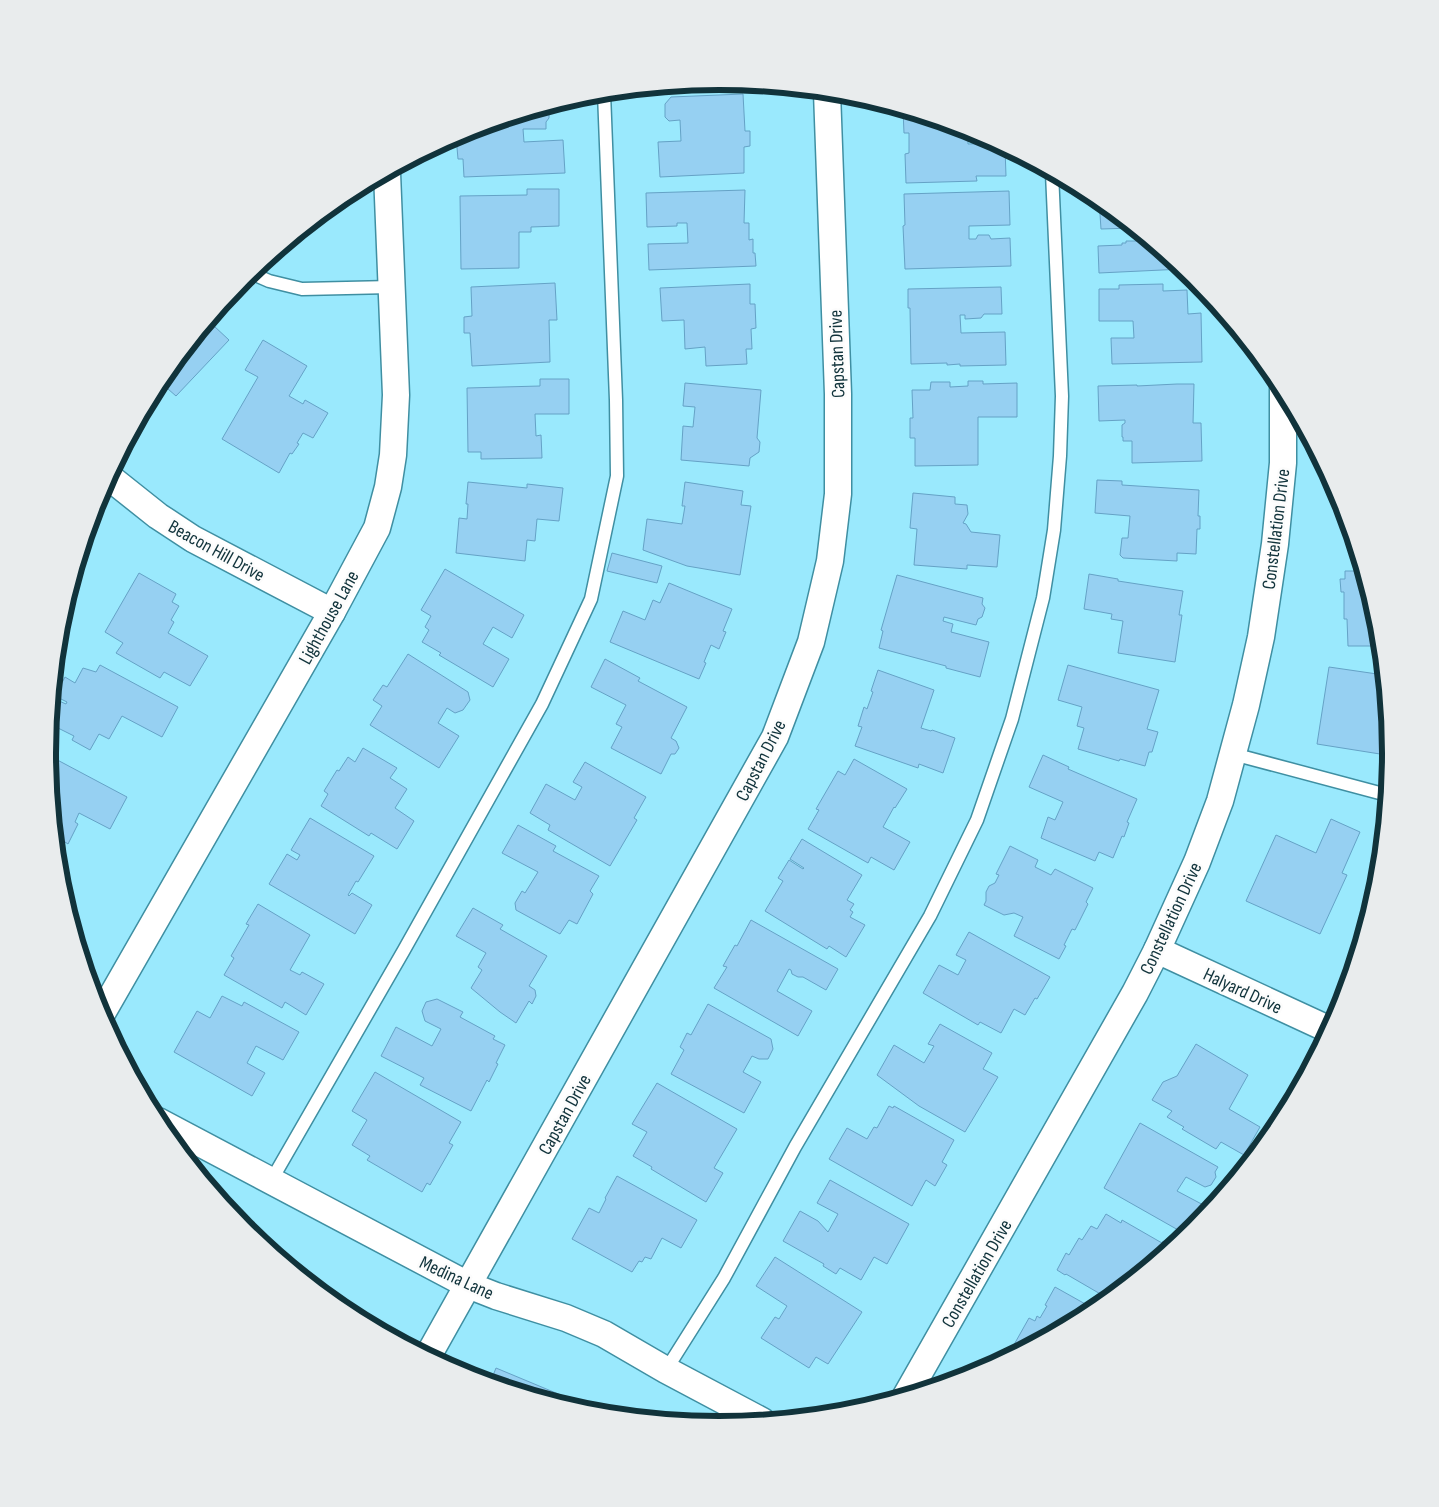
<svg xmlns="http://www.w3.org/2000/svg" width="1439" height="1507" font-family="'Sofia Sans Condensed',sans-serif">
	<rect width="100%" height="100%" fill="#9ae9fd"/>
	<!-- building -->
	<g fill="#96d0f2" stroke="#65a2c6">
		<polygon points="743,94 745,131 750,131 750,146 744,147 744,173 660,177 658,142 681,141 680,120 669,121 665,117 665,104 671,97"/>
		<polygon points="547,107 549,108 549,118 546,122 546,129 523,129 524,142 563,140 565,173 464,177 463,159 458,159 456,136 463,133"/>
		<polygon points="903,110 969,130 968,130 968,144 997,143 1005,148 1006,176 976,176 977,181 906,183 905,154 909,153 909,133 904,133"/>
		<polygon points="527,189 559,189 559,226 531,227 531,232 519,232 519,268 461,269 460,196 527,195"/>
		<polygon points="745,190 744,223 749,223 749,240 753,239 753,253 755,253 756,266 649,270 648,244 688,243 687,223 677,223 677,226 647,227 646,193"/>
		<polygon points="1009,191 1010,225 969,226 969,239 976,239 978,235 989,235 991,239 1010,238 1011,266 905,269 903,226 905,225 904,194"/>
		<polygon points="1099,200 1133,228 1101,229"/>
		<polygon points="1140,233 1183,269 1099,273 1098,246 1122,245 1122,243 1126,243 1126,241 1140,241"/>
		<polygon points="555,283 557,320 549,320 550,362 472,366 470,333 464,333 464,317 472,316 471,287"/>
		<polygon points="750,284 750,304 755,304 756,328 751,329 752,349 746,349 747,364 706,366 705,347 685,349 684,320 662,321 660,288"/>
		<polygon points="1163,284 1163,291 1187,290 1188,314 1201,313 1202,362 1112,364 1111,338 1134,338 1133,321 1099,321 1099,289 1119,289 1119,285"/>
		<polygon points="1001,287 1002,314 984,314 981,318 965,319 965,315 960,315 961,333 1005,332 1006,365 960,366 960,364 947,365 947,363 911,364 910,308 908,308 908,289"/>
		<polygon points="214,326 229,340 176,396 160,382 201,331 205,335"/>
		<polygon points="263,340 307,366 289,396 303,404 305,400 328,413 313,438 303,433 297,443 299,444 292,454 290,453 279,473 222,439 258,377 245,370"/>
		<polygon points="540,379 569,379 569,414 535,414 536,436 541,435 542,458 481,459 481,452 468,452 467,388 540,386"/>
		<polygon points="968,381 983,381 983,384 1017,383 1017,417 978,417 978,465 915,466 915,438 910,438 910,418 913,418 912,390 930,390 931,382 950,382 950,387 968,386"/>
		<polygon points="685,383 761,390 757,438 760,442 759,452 750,458 749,466 681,460 683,426 693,427 695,407 683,406"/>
		<polygon points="1177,384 1194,384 1193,423 1201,423 1202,461 1132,463 1132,441 1123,441 1123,437 1122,437 1122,425 1125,423 1125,420 1099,421 1098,386 1137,385 1137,386"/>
		<polygon points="1097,480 1122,481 1122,485 1199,490 1198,516 1200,516 1200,529 1197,529 1196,554 1177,553 1177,561 1123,558 1120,555 1122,538 1128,538 1130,516 1095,513"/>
		<polygon points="468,482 527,488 527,484 563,488 559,521 537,519 535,541 527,540 525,561 456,553 459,518 467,519 468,504 466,504"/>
		<polygon points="685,482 743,491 741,505 751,506 740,575 687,566 643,550 647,519 682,524 685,506 682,506"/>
		<polygon points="913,493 955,497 955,504 967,505 968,514 963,523 966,524 971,532 1000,535 997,567 967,565 967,569 914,565 917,529 910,528"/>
		<polygon points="1350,528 1357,552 1350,552"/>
		<polygon points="612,553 662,566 657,583 607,571"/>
		<polygon points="1362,568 1379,623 1381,646 1348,646 1347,619 1344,619 1344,592 1341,592 1340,579 1345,579 1345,571 1362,571"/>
		<polygon points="445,569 524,615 512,638 493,627 483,644 509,659 493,687 439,655 441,653 422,642 429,630 425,627 431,616 421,610"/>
		<polygon points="139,573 176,594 172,602 179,606 171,620 174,622 168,633 208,656 190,686 164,672 160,678 116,653 123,643 105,632"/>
		<polygon points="1089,574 1118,579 1118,581 1183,591 1179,615 1182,615 1175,662 1118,653 1123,621 1111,619 1112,614 1084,609"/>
		<polygon points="897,575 983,598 982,604 985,608 982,617 978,619 976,625 944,617 943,621 953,624 951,632 989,642 980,677 946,668 946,666 879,648 883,631 881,630"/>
		<polygon points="669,583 732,609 723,631 726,632 719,649 711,645 704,662 706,663 699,679 610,642 623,611 645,620 653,600 660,603"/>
		<polygon points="408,654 468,692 470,700 463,710 455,713 447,708 438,723 459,736 439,768 370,725 382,706 373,700 383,685 387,687"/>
		<polygon points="605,659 640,678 638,681 687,707 671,738 676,741 679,748 675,754 671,754 661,774 611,748 622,727 616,724 626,705 591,687"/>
		<polygon points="100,665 178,707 162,737 122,716 109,739 99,734 90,750 72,740 74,736 58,728 57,731 50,727 51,715 59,701 66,704 67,702 55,696 65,677 75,683 83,668 96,672"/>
		<polygon points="1068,665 1159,690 1147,729 1158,732 1152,752 1149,752 1145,766 1120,759 1119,761 1078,749 1084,728 1077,726 1082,707 1058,700"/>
		<polygon points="1329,667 1384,675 1391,750 1381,748 1380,754 1317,744"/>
		<polygon points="878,670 934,690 921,728 931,731 932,730 955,738 943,773 919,764 918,768 855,746 862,727 858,726 864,707 867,709 873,692 871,691"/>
		<polygon points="363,748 397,768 390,778 407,789 395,808 414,821 397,849 371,833 369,836 321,806 328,794 324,791 337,770 339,771 348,757 355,762"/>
		<polygon points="48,755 127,797 110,829 79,813 75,822 78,824 68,844 65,842 58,856"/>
		<polygon points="1043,755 1069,767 1068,769 1137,799 1127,822 1129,823 1124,837 1122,836 1113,858 1099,852 1095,861 1041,838 1048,817 1055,820 1063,802 1029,787"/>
		<polygon points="854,759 907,789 895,808 894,807 883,827 910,842 894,870 871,857 868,863 808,829 819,810 816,809 838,771 845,775"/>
		<polygon points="585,762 646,797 634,818 637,820 610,866 548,830 550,825 530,813 546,784 575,800 582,787 573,782"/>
		<polygon points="310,818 374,856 358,882 356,881 348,895 349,896 352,893 372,905 355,934 269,884 287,854 297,860 300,855 291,850"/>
		<polygon points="1331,819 1360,832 1342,873 1347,875 1320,934 1246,901 1276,835 1316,853"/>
		<polygon points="518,825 556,846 553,851 599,876 590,891 593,894 577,924 569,920 560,934 516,910 515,903 522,891 525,893 538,872 502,853"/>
		<polygon points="802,839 862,875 847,900 854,904 850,910 853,912 850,917 865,925 846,957 829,946 827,949 765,911 783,881 778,878 789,860 803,869 804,868 790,859"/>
		<polygon points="1010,846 1038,860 1035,867 1051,875 1055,869 1093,888 1086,902 1088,904 1075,930 1072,929 1064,945 1066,946 1059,959 1014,936 1023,917 1014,913 1004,915 984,905 986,901 986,892 989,886 995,883 999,875 996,874"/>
		<polygon points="62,888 72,894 66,904"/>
		<polygon points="258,904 310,935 290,970 300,975 302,972 324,984 306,1015 285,1002 282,1008 224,975 234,958 231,956 249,925 246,924"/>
		<polygon points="473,908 503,925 500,929 547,956 529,986 535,990 536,996 532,1004 529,1001 516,1023 500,1012 471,988 482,970 478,967 486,953 456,936"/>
		<polygon points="751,920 838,969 826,990 803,977 798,977 792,974 791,970 789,969 777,991 812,1011 798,1036 714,988 727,967 723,966 735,945 737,946"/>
		<polygon points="969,932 1050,977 1037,999 1035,998 1025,1015 1014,1009 1001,1033 980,1022 978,1025 923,993 939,965 958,975 966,960 956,955"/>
		<polygon points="222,996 242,1006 244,1002 299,1032 283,1060 256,1046 247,1063 265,1073 252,1096 174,1052 197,1011 210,1018"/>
		<polygon points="437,999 463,1012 460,1017 495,1036 493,1039 505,1045 496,1063 498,1064 489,1082 487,1080 471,1111 420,1085 424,1078 381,1056 396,1027 432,1046 441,1029 425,1021 422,1011 426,1002"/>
		<polygon points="708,1004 771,1039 773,1049 768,1059 759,1059 752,1056 743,1072 761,1082 744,1113 671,1074 684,1050 680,1047 687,1033 691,1035"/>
		<polygon points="940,1024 992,1053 983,1069 998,1077 965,1132 919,1106 877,1075 894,1045 924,1063 934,1046 928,1044"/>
		<polygon points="1196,1044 1248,1075 1229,1109 1260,1127 1244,1155 1221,1142 1216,1149 1182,1129 1184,1127 1167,1117 1172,1111 1152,1100 1163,1082 1177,1076"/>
		<polygon points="375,1072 461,1122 449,1143 453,1145 430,1185 427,1183 422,1192 367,1160 370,1156 352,1145 367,1120 352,1111"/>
		<polygon points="657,1083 737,1129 714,1168 723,1173 706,1202 651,1169 652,1167 633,1156 647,1132 632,1124"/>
		<polygon points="889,1106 893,1108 894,1106 954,1140 942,1162 947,1165 935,1186 926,1180 912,1206 829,1159 847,1128 867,1139 874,1127 877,1128"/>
		<polygon points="1140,1123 1218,1167 1215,1172 1216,1177 1211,1185 1205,1187 1186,1177 1177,1191 1211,1209 1194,1229 1187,1235 1104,1188"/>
		<polygon points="617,1176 697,1220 681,1248 662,1238 651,1259 645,1257 642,1262 639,1261 632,1272 572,1239 589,1208 599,1213 606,1199 605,1198"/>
		<polygon points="830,1180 909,1224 887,1264 874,1257 861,1280 840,1268 836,1274 823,1266 824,1264 783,1241 800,1211 818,1221 828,1232 838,1214 817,1203"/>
		<polygon points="1106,1214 1121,1223 1122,1220 1162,1243 1163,1241 1173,1247 1141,1272 1139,1271 1135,1278 1109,1299 1066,1274 1065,1275 1057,1270 1066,1253 1069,1255 1079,1238 1082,1240 1091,1226 1097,1229"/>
		<polygon points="775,1257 862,1312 828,1364 816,1357 809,1368 761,1338 775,1317 779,1319 787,1306 756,1286"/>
		<polygon points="1055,1287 1096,1310 1016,1353 1011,1350 1029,1318 1035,1321 1037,1316 1040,1318 1047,1306 1045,1305"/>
		<polygon points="496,1368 580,1403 577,1409 490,1383"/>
	</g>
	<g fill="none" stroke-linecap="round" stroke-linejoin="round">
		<!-- service casing -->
		<g stroke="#3f8fa2" stroke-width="15">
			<g id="service">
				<polyline points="251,273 269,281 302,289 391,287"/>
				<polyline points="1233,754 1387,795"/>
				<polyline points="271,1181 404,950 542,704 591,599 617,476 616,400 604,93"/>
				<polyline points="666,1370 724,1278 795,1147 930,916 977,820 1012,719 1043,598 1054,530 1060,456 1062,396 1052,173"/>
			</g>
		</g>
		<!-- minor casing -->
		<g stroke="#3f8fa2" stroke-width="29">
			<g id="minor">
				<polyline points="109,477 158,516 193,539 332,612"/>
				<polyline points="1157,950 1330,1030"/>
				<polyline points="101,1015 332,612 377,528 388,487 393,455 396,395 387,173"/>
				<polyline points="158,1121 468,1285 496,1296 566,1318 604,1334 666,1370 762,1421"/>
				<polyline points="428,1356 775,737 811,642 830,561 838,494 838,394 827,92"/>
				<polyline points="906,1396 1135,993 1157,950 1197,862 1220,801 1246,705 1261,637 1275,544 1283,463 1283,389"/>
			</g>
		</g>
		<!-- service -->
		<use href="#service" stroke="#fff" stroke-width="12"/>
		<!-- minor -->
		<use href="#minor" stroke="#fff" stroke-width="26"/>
	</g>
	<g text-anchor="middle" stroke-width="5" stroke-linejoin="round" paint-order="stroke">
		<!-- street labels -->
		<g font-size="19" fill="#11333b" stroke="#fcfcfc">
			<text transform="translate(836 354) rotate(-92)" y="7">Capstan Drive</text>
			<text transform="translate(1275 529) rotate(-83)" y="7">Constellation Drive</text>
			<text transform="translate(217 550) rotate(29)" y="7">Beacon Hill Drive</text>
			<text transform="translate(328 617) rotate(-61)" y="7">Lighthouse Lane</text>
			<text transform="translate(760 760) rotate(-63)" y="7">Capstan Drive</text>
			<text transform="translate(1170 918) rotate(-65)" y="7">Constellation Drive</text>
			<text transform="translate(1243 990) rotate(25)" y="7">Halyard Drive</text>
			<text transform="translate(564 1114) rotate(-61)" y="7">Capstan Drive</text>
			<text transform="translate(976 1273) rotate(-60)" y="7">Constellation Drive</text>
			<text transform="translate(457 1277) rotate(25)" y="7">Medina Lane</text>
		</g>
	</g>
	<!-- crop -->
	<path d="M0 0H1439V1507H0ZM56 753a663 663 0 1 1 1326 0a663 663 0 1 1-1326 0Z" fill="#e9eced" fill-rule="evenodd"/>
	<path fill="none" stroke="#11333b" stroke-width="6" d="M56 753a663 663 0 1 1 1326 0a663 663 0 1 1-1326 0Z"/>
</svg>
